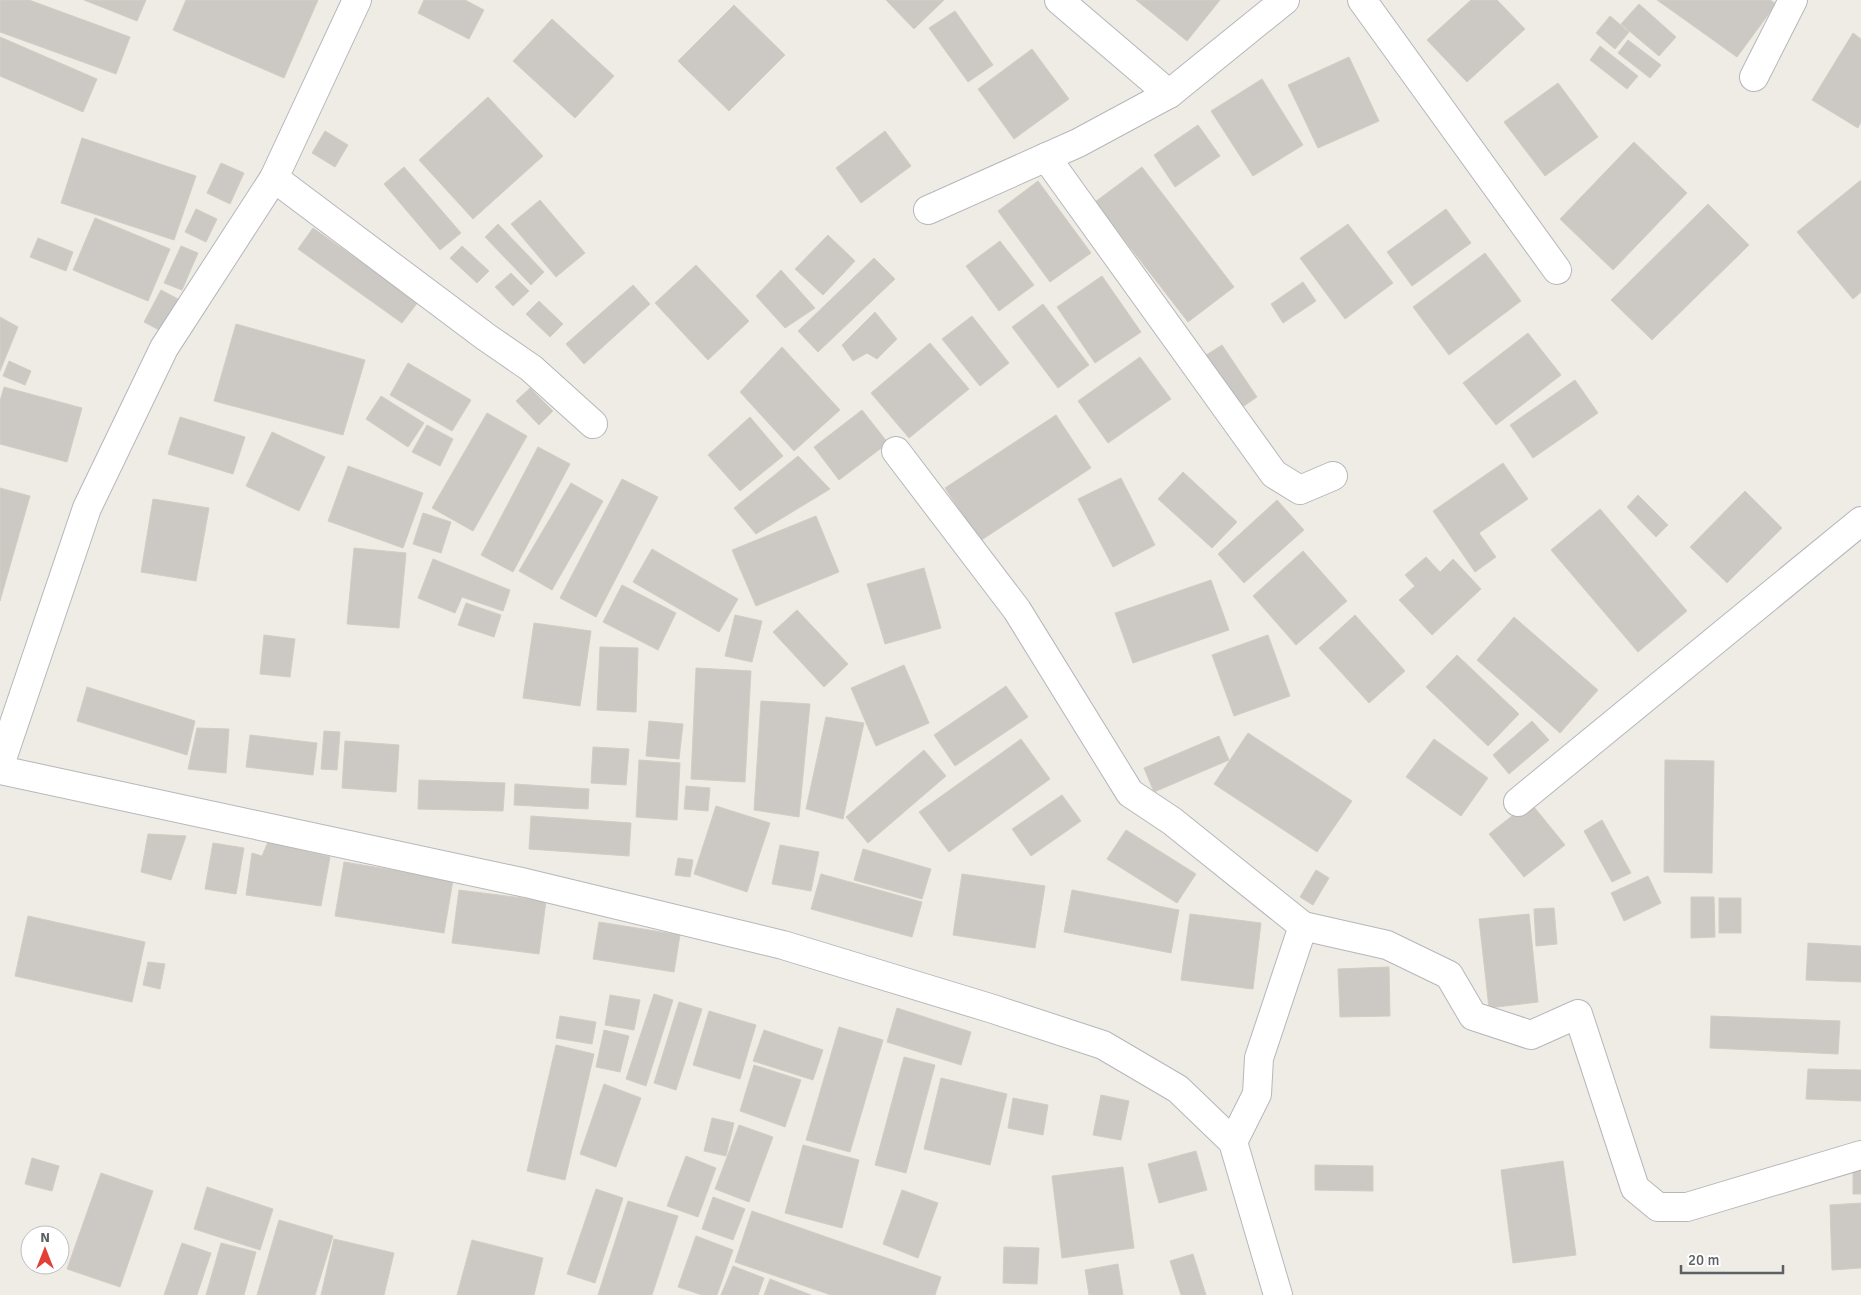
<svg xmlns="http://www.w3.org/2000/svg" width="1861" height="1295" font-family="Signika,sans-serif">
	<rect width="100%" height="100%" fill="#eeece4"/>
	<!-- building -->
	<g fill="#ccc8c3" stroke="#d3cdc3">
		<polygon points="0,0 29,0 130,37 116,74 0,32"/>
		<polygon points="84,0 146,0 137,21"/>
		<polygon points="186,0 318,0 284,78 173,30"/>
		<polygon points="424,0 465,0 484,10 469,39 418,13"/>
		<polygon points="886,0 944,0 914,29"/>
		<polygon points="1136,0 1220,0 1187,41"/>
		<polygon points="1471,0 1497,0 1525,29 1467,82 1427,40"/>
		<polygon points="1657,0 1770,0 1776,4 1737,57"/>
		<polygon points="1639,4 1676,37 1659,56 1621,24"/>
		<polygon points="734,5 785,55 729,111 678,61"/>
		<polygon points="955,11 993,65 968,82 929,28"/>
		<polygon points="1610,16 1629,32 1615,49 1596,33"/>
		<polygon points="552,19 614,76 575,118 513,61"/>
		<polygon points="1853,33 1861,39 1861,122 1858,128 1812,100"/>
		<polygon points="0,37 97,79 83,112 0,76"/>
		<polygon points="1628,40 1661,65 1650,78 1618,53"/>
		<polygon points="1600,46 1638,76 1627,89 1590,60"/>
		<polygon points="1032,49 1069,99 1014,139 978,89"/>
		<polygon points="1349,57 1379,121 1318,148 1288,85"/>
		<polygon points="1262,79 1303,145 1253,176 1211,111"/>
		<polygon points="1558,83 1598,137 1545,176 1504,122"/>
		<polygon points="488,97 543,156 473,219 419,160"/>
		<polygon points="1198,125 1220,156 1175,187 1154,155"/>
		<polygon points="325,131 348,145 335,167 312,153"/>
		<polygon points="885,131 911,166 861,203 836,168"/>
		<polygon points="82,138 196,176 174,240 61,203"/>
		<polygon points="1634,142 1687,193 1613,270 1560,219"/>
		<polygon points="221,163 244,173 230,204 207,193"/>
		<polygon points="404,167 461,233 440,250 384,184"/>
		<polygon points="1142,167 1234,287 1188,322 1095,202"/>
		<polygon points="1861,180 1861,292 1853,299 1797,232"/>
		<polygon points="1038,181 1091,253 1050,282 998,211"/>
		<polygon points="540,200 585,253 556,277 511,224"/>
		<polygon points="1708,204 1749,245 1652,340 1611,300"/>
		<polygon points="196,209 217,219 206,242 185,232"/>
		<polygon points="1446,209 1471,243 1412,286 1387,252"/>
		<polygon points="95,218 170,249 148,301 73,270"/>
		<polygon points="498,224 544,272 531,285 485,237"/>
		<polygon points="1348,224 1393,283 1345,319 1300,258"/>
		<polygon points="313,228 418,302 402,323 298,249"/>
		<polygon points="828,235 855,261 823,295 795,269"/>
		<polygon points="38,238 73,252 66,271 30,257"/>
		<polygon points="1000,241 1034,285 999,311 966,266"/>
		<polygon points="181,246 198,253 182,290 164,283"/>
		<polygon points="462,246 489,271 477,283 450,258"/>
		<polygon points="1485,253 1521,301 1449,355 1413,307"/>
		<polygon points="874,258 895,279 818,352 798,331"/>
		<polygon points="696,265 749,321 708,360 655,303"/>
		<polygon points="781,270 815,308 785,328 756,296"/>
		<polygon points="511,273 529,291 513,306 495,287"/>
		<polygon points="1102,276 1141,332 1095,363 1057,307"/>
		<polygon points="1303,282 1316,301 1283,323 1271,304"/>
		<polygon points="633,285 650,304 584,364 566,344"/>
		<polygon points="161,290 178,299 161,331 144,322"/>
		<polygon points="539,301 563,324 550,337 526,314"/>
		<polygon points="1043,304 1089,365 1058,388 1012,327"/>
		<polygon points="875,312 897,339 877,359 867,353 853,361 842,345"/>
		<polygon points="972,316 1009,363 980,386 942,339"/>
		<polygon points="0,317 18,327 0,371"/>
		<polygon points="236,324 365,360 343,435 214,401"/>
		<polygon points="1528,333 1561,375 1496,425 1463,383"/>
		<polygon points="930,343 969,389 909,438 871,393"/>
		<polygon points="1222,345 1257,397 1238,410 1203,357"/>
		<polygon points="782,347 840,410 794,451 740,392"/>
		<polygon points="1140,357 1171,399 1108,443 1078,401"/>
		<polygon points="9,361 31,371 25,385 3,376"/>
		<polygon points="408,363 471,400 452,431 390,395"/>
		<polygon points="1575,380 1598,413 1533,458 1510,425"/>
		<polygon points="4,387 82,408 67,462 0,444 0,401"/>
		<polygon points="530,388 553,411 539,425 516,401"/>
		<polygon points="381,396 424,423 408,447 366,419"/>
		<polygon points="862,410 888,443 839,480 814,447"/>
		<polygon points="487,413 527,436 473,531 432,508"/>
		<polygon points="1056,415 1091,468 980,541 945,488"/>
		<polygon points="180,417 245,437 233,474 168,454"/>
		<polygon points="750,417 783,456 740,491 708,455"/>
		<polygon points="427,425 453,439 440,466 412,452"/>
		<polygon points="272,432 325,457 299,511 246,486"/>
		<polygon points="538,447 570,464 513,572 481,555"/>
		<polygon points="798,456 830,489 756,534 734,508"/>
		<polygon points="1503,463 1528,499 1479,533 1496,557 1475,572 1433,511"/>
		<polygon points="348,466 423,493 403,548 328,521"/>
		<polygon points="1183,472 1237,522 1212,548 1158,499"/>
		<polygon points="1121,478 1155,545 1113,567 1078,499"/>
		<polygon points="622,479 658,497 596,617 560,598"/>
		<polygon points="571,483 603,501 552,590 519,571"/>
		<polygon points="0,488 30,496 0,601"/>
		<polygon points="1745,491 1782,528 1727,583 1690,547"/>
		<polygon points="1638,495 1668,525 1656,537 1627,507"/>
		<polygon points="153,499 209,508 196,581 141,572"/>
		<polygon points="1277,500 1304,530 1244,583 1218,554"/>
		<polygon points="1600,509 1687,611 1638,652 1551,550"/>
		<polygon points="423,513 451,522 441,553 413,544"/>
		<polygon points="816,516 839,572 756,606 732,550"/>
		<polygon points="354,548 406,553 399,628 347,624"/>
		<polygon points="652,549 738,599 719,632 633,582"/>
		<polygon points="1303,551 1347,601 1296,645 1253,596"/>
		<polygon points="1426,557 1440,572 1453,559 1481,589 1432,635 1399,600 1415,586 1405,575"/>
		<polygon points="433,559 510,590 503,611 462,597 455,613 418,598"/>
		<polygon points="924,568 941,628 885,644 867,584"/>
		<polygon points="1211,580 1229,630 1133,663 1115,613"/>
		<polygon points="622,585 676,613 658,650 603,622"/>
		<polygon points="466,603 501,615 494,637 458,625"/>
		<polygon points="797,610 848,664 824,687 773,632"/>
		<polygon points="735,615 762,621 752,662 725,656"/>
		<polygon points="1355,615 1405,671 1369,703 1319,648"/>
		<polygon points="1514,617 1598,690 1560,733 1477,660"/>
		<polygon points="534,623 591,631 580,706 523,698"/>
		<polygon points="264,635 295,639 290,677 260,674"/>
		<polygon points="1268,635 1290,696 1234,716 1212,655"/>
		<polygon points="600,647 638,648 636,712 597,710"/>
		<polygon points="1457,655 1519,714 1488,746 1426,687"/>
		<polygon points="904,665 929,723 876,746 851,688"/>
		<polygon points="696,668 751,671 745,782 691,779"/>
		<polygon points="1006,686 1028,717 955,766 934,735"/>
		<polygon points="87,687 195,721 187,755 77,721"/>
		<polygon points="761,701 810,704 799,817 754,810"/>
		<polygon points="826,717 864,723 843,819 806,809"/>
		<polygon points="649,721 683,724 679,759 646,756"/>
		<polygon points="1532,721 1549,740 1509,774 1493,755"/>
		<polygon points="197,728 229,729 226,773 188,769"/>
		<polygon points="324,731 340,732 337,770 321,769"/>
		<polygon points="1248,733 1352,801 1317,852 1214,784"/>
		<polygon points="250,735 317,743 313,775 246,767"/>
		<polygon points="1219,736 1229,760 1154,792 1144,768"/>
		<polygon points="1021,739 1050,779 949,852 919,812"/>
		<polygon points="1434,739 1488,778 1461,816 1406,777"/>
		<polygon points="345,741 399,745 396,792 342,788"/>
		<polygon points="593,747 629,749 626,785 591,783"/>
		<polygon points="924,750 946,776 868,843 846,817"/>
		<polygon points="639,760 680,763 677,820 636,817"/>
		<polygon points="1665,760 1714,761 1712,873 1664,872"/>
		<polygon points="419,780 505,783 503,811 418,809"/>
		<polygon points="515,784 589,789 588,809 514,805"/>
		<polygon points="686,786 710,788 708,811 684,809"/>
		<polygon points="1062,795 1081,821 1031,856 1012,829"/>
		<polygon points="1530,802 1565,845 1524,877 1489,834"/>
		<polygon points="716,806 770,823 747,892 694,874"/>
		<polygon points="531,816 631,823 629,856 529,849"/>
		<polygon points="1602,820 1631,873 1612,882 1584,831"/>
		<polygon points="1126,830 1196,874 1177,903 1107,859"/>
		<polygon points="148,834 186,836 171,880 141,872"/>
		<polygon points="268,842 330,857 321,906 246,895 252,853 262,856"/>
		<polygon points="213,843 244,848 236,894 205,889"/>
		<polygon points="780,845 819,852 811,891 772,884"/>
		<polygon points="863,849 931,869 922,899 854,880"/>
		<polygon points="678,858 693,860 690,877 675,875"/>
		<polygon points="344,862 453,880 444,933 335,916"/>
		<polygon points="1316,870 1329,878 1313,905 1300,897"/>
		<polygon points="821,874 922,902 912,937 811,909"/>
		<polygon points="962,874 1045,886 1035,948 953,935"/>
		<polygon points="1648,876 1661,903 1624,921 1611,893"/>
		<polygon points="459,890 546,901 539,954 452,943"/>
		<polygon points="1072,890 1179,910 1171,953 1064,932"/>
		<polygon points="1691,897 1714,897 1715,937 1691,938"/>
		<rect x="1719" y="898" width="22" height="35"/>
		<polygon points="1554,908 1557,944 1536,946 1534,909"/>
		<polygon points="1190,914 1261,923 1253,989 1181,980"/>
		<polygon points="1529,914 1538,1002 1489,1008 1479,919"/>
		<polygon points="28,916 145,942 132,1002 15,976"/>
		<polygon points="599,922 680,935 674,972 593,959"/>
		<polygon points="1808,943 1861,946 1861,982 1806,980"/>
		<polygon points="148,962 165,964 160,989 143,985"/>
		<polygon points="1389,967 1390,1016 1340,1017 1338,969"/>
		<polygon points="654,994 673,1000 646,1086 626,1079"/>
		<polygon points="610,995 640,1000 634,1030 605,1025"/>
		<polygon points="679,1002 702,1009 676,1090 654,1083"/>
		<polygon points="897,1008 971,1032 961,1065 887,1042"/>
		<polygon points="709,1011 756,1025 740,1079 693,1065"/>
		<polygon points="560,1016 596,1022 592,1044 556,1038"/>
		<polygon points="1711,1016 1840,1021 1838,1054 1710,1048"/>
		<polygon points="839,1027 883,1040 850,1152 806,1140"/>
		<polygon points="604,1030 629,1036 620,1072 596,1067"/>
		<polygon points="764,1030 823,1050 813,1080 753,1061"/>
		<polygon points="556,1045 594,1054 565,1180 527,1171"/>
		<polygon points="904,1057 935,1065 906,1173 875,1165"/>
		<polygon points="754,1065 801,1080 785,1127 740,1111"/>
		<polygon points="1808,1069 1861,1070 1861,1101 1806,1099"/>
		<polygon points="941,1078 1007,1094 990,1165 924,1149"/>
		<polygon points="604,1084 641,1098 616,1167 580,1154"/>
		<polygon points="1101,1095 1129,1101 1121,1140 1093,1135"/>
		<polygon points="1013,1098 1048,1105 1043,1135 1008,1128"/>
		<polygon points="712,1118 734,1123 726,1156 704,1151"/>
		<polygon points="739,1125 773,1137 749,1202 715,1189"/>
		<polygon points="803,1145 859,1160 842,1228 785,1213"/>
		<polygon points="1196,1151 1207,1190 1159,1203 1148,1164"/>
		<polygon points="686,1156 716,1168 698,1217 667,1206"/>
		<polygon points="32,1158 59,1166 52,1191 25,1184"/>
		<polygon points="1563,1161 1576,1255 1513,1263 1501,1170"/>
		<rect x="1853" y="1163" width="8" height="31"/>
		<polygon points="1315,1165 1373,1166 1373,1191 1315,1190"/>
		<polygon points="1123,1167 1134,1248 1062,1258 1052,1176"/>
		<polygon points="101,1173 153,1191 120,1287 67,1269"/>
		<polygon points="207,1187 273,1209 260,1250 194,1229"/>
		<polygon points="596,1189 623,1198 595,1283 567,1274"/>
		<polygon points="902,1190 938,1203 918,1258 883,1244"/>
		<polygon points="713,1197 745,1209 733,1240 702,1229"/>
		<polygon points="628,1201 678,1216 652,1295 598,1295"/>
		<polygon points="1861,1203 1861,1268 1832,1270 1830,1205"/>
		<polygon points="752,1211 941,1277 935,1295 831,1295 735,1262"/>
		<polygon points="279,1220 333,1236 315,1295 257,1295"/>
		<polygon points="696,1236 733,1250 717,1295 702,1295 678,1287"/>
		<polygon points="334,1239 394,1253 384,1295 321,1295"/>
		<polygon points="472,1240 543,1258 534,1295 457,1295"/>
		<polygon points="182,1243 211,1253 197,1295 164,1295"/>
		<polygon points="221,1243 256,1252 244,1295 206,1295"/>
		<polygon points="1004,1247 1039,1248 1037,1284 1003,1283"/>
		<polygon points="1193,1254 1206,1295 1181,1295 1170,1261"/>
		<polygon points="1118,1264 1123,1295 1089,1295 1085,1270"/>
		<polygon points="733,1266 764,1278 758,1295 721,1295"/>
		<polygon points="770,1279 811,1295 764,1295"/>
	</g>
	<g fill="none" stroke-linecap="round" stroke-linejoin="round">
		<!-- minor casing -->
		<g stroke="#b5b7bb" stroke-width="30">
			<g id="minor">
				<polyline points="1059,0 1169,94"/>
				<polyline points="1362,0 1557,270"/>
				<polyline points="1754,77 1793,0"/>
				<polyline points="1046,157 1274,474 1300,490 1333,476"/>
				<polyline points="274,178 486,337 531,368 593,424"/>
				<polyline points="928,210 1078,143 1169,94 1285,0"/>
				<polyline points="896,451 1017,610 1130,793 1172,821 1303,926 1259,1058 1257,1094 1233,1142"/>
				<polyline points="0,765 87,508 164,348 274,178 357,0"/>
				<polyline points="0,770 526,883 783,945 993,1009 1103,1045 1178,1089 1233,1142 1278,1295"/>
				<polyline points="1518,802 1861,521"/>
				<polyline points="1303,926 1387,945 1449,975 1473,1016 1531,1035 1578,1014 1635,1188 1658,1207 1687,1207 1861,1155"/>
			</g>
		</g>
		<!-- minor -->
		<use href="#minor" stroke="#fff" stroke-width="28"/>
	</g>
	<!-- north arrow -->
	<g transform="translate(45 1250)"><circle r="24" fill="#ffffff" stroke="#bebfc1"/>
	<path d="M0-4L9 19L0 12L-9 19Z" fill="#e23f36"/>
	<text y="-8" font-size="14" font-weight="bold" text-anchor="middle" fill="#5c6064">N</text>
	</g>
	<!-- scale -->
	<path d="M1681 1265v8h102v-8" fill="none" stroke="#5c6064" stroke-width="2.5"/>
	<text x="1688" y="1265" font-size="15" fill="#5c6064" stroke="#ffffff" stroke-width="4" paint-order="stroke">20 m</text>
</svg>
